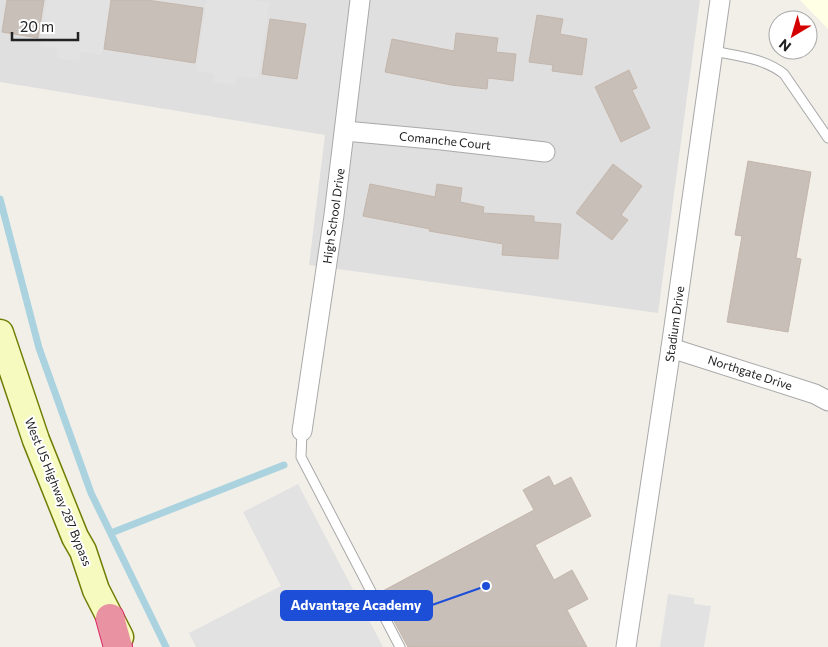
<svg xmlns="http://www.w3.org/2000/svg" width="828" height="647" font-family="Commissioner,sans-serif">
	<rect width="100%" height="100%" fill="#f2efe9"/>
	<!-- residential -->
	<polygon fill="#e0dfdf" points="0,0 700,0 658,313 309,265 325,135 0,82"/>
	<!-- education -->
	<polygon fill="#ffffe5" points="800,0 828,0 828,29"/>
	<!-- parking -->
	<g fill="#e2e2e2">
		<polygon points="47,0 110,0 102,55 81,51 79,61 57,58 58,49 40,46"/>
		<polygon points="207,0 255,0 270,2 258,79 237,76 236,86 213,82 214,74 196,71"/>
		<polygon points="298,484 383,647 196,647 189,633 281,586 243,512"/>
		<polygon points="668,594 694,598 694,604 711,606 704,647 660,647"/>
	</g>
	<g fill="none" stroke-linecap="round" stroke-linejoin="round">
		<!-- stream -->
		<g stroke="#aad3df" stroke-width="7">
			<polyline points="0,199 39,348 91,493 166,647"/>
			<polyline points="111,533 284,465"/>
		</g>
	</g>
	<!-- building -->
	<g fill="#c7bfb8" stroke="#c4b6ab">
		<polygon points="7,0 44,0 38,38 2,32"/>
		<polygon points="111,0 147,0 203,8 195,63 104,49"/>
		<polygon points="537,15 563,19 560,34 587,39 582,75 552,71 553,65 529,62"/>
		<polygon points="270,19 306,24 297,79 262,74"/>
		<polygon points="456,33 498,38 496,52 516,54 513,81 488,78 487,89 451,85 385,72 392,39 454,51"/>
		<polygon points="629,70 637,88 632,90 650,128 621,142 595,87"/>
		<polygon points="748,161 811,172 796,258 801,259 788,332 727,322 742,236 735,235"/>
		<polygon points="613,164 642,186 621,215 628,220 612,240 576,213"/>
		<polygon points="370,184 435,197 437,184 462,188 460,202 484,207 483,213 534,216 534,222 561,224 558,259 502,255 503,244 429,231 430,229 363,216"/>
		<polygon points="549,476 554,486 571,477 591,516 535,545 554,580 572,570 588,599 567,610 587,647 408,647 379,593 534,510 523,490"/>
	</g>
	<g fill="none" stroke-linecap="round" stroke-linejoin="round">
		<!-- service casing -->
		<g stroke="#a9a9a9" stroke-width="11">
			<g id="service">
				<path d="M713,51C737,56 764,58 784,74L828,138"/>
				<polyline points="302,431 301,457 400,647"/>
			</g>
		</g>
		<!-- minor casing -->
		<g stroke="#a9a9a9" stroke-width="21">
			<g id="minor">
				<polyline points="345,131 442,140 545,152"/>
				<polyline points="671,348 815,394 828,401"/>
				<polyline points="302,431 334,215 360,0"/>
				<polyline points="626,647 671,348 720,0"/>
			</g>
		</g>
		<!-- secondary casing -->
		<g stroke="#707d05" stroke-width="29">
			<polyline id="secondary" points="0,333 36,440 75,537 83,551 96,590 120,637"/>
		</g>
		<!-- motorway casing -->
		<g stroke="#dc2a67" stroke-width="30">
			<polyline id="motorway" points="110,618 118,647"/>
		</g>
		<!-- service -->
		<use href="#service" stroke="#fff" stroke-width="9"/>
		<!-- minor -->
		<use href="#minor" stroke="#fff" stroke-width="19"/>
		<!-- secondary -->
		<use href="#secondary" stroke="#f7fabf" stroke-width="26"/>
		<!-- motorway -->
		<use href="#motorway" stroke="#e892a2" stroke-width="28"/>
	</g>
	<g text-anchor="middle" stroke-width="4" stroke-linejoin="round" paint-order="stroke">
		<!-- street labels -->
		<g font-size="12" fill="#222" stroke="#fff">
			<text transform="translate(445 141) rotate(6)" y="4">Comanche Court</text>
			<text transform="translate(334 216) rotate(-82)" y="4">High School Drive</text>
			<text transform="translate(675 324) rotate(-82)" y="4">Stadium Drive</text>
			<text transform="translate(750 373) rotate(18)" y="4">Northgate Drive</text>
			<text transform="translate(58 492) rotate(68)" y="4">West US Highway 287 Bypass</text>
		</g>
	</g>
	<!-- callouts -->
	<path fill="none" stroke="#1d4ed8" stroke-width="2" d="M486 586L432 605"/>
	<circle fill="#1d4ed8" stroke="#fff" stroke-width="2" cx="486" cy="586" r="5"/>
	<rect fill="#1d4ed8" stroke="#1d4ed8" stroke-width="2" x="281" y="591" width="151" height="29" rx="5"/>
	<g font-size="14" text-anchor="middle" font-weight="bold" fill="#fff">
		<text x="356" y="610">Advantage Academy</text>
	</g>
	<!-- north arrow -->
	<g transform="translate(793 35) rotate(218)"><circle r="24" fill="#ffffff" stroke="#a7a7a7"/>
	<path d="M0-4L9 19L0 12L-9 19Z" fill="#d40000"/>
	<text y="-8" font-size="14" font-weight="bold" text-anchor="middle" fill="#222222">N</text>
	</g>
	<!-- scale -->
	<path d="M12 32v8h66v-8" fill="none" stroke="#222222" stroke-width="2.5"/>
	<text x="20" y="32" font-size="15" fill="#222222" stroke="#ffffff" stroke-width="4" paint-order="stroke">20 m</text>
</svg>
